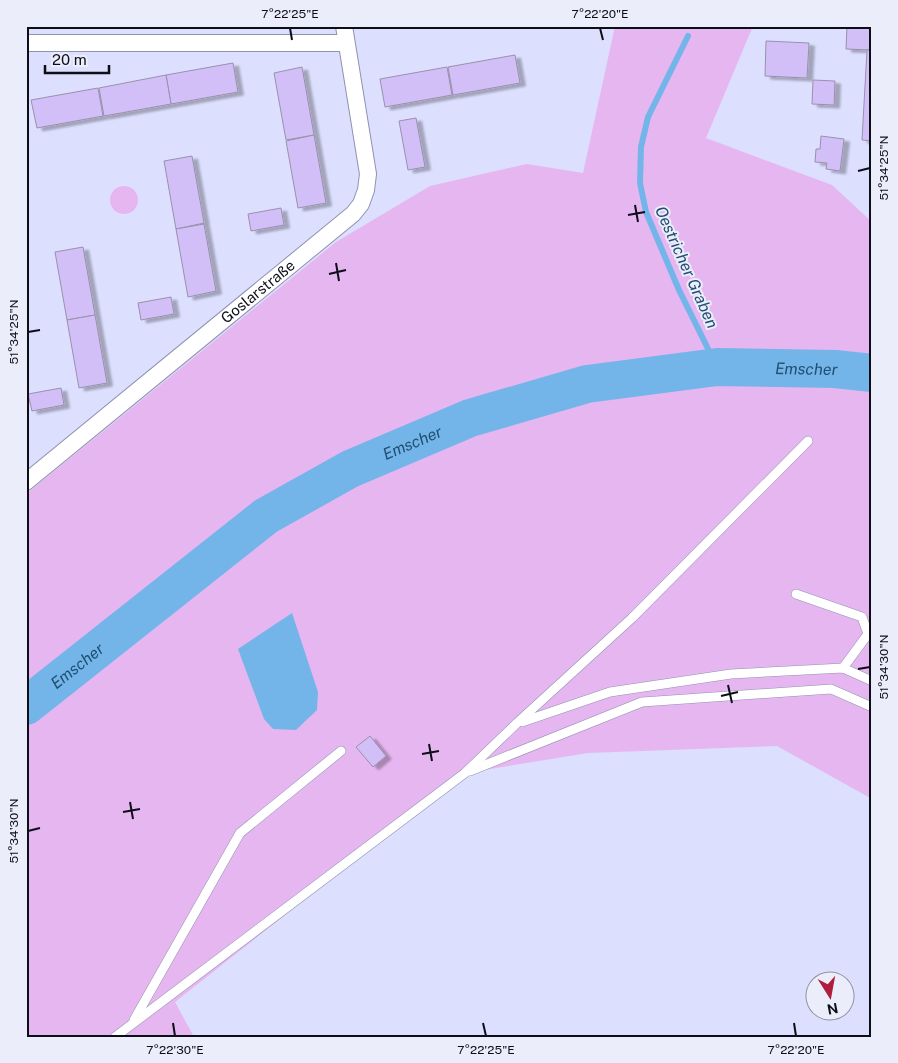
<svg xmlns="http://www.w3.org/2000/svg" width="898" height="1063" font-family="'Public Sans',sans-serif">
	<defs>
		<filter id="shadow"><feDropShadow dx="5.5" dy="3" stdDeviation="1" flood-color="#0004"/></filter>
	</defs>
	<rect width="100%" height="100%" fill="#dcdffe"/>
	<!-- green -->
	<g fill="#e6b6f1">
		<polygon points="615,26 753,26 706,138 832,185 872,222 872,799 777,746 588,753 465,773 175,1002 194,1037 26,1037 26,494 336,242 430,186 527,164 583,173"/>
		<circle cx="124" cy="200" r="14"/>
	</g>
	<!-- water -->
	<polygon fill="#74b5e9" points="292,613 318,692 317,710 296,730 273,729 264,719 238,649"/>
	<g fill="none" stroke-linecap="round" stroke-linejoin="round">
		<!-- stream -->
		<polyline stroke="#74b5e9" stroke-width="6" points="688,36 648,117 641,147 640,183 646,212 679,290 717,367"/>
		<!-- river -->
		<path stroke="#74b5e9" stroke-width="38" id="s1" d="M26,706L266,516L350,469L470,418L587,384L717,367L835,369L872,373"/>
	</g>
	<!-- building -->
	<g fill="#d3bff7" stroke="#9a90ac" filter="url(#shadow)">
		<polygon points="847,26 872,26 872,50 846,49"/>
		<polygon points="766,41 809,43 807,78 765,76"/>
		<polygon points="867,50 872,50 872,141 862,140"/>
		<polygon points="515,55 520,83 453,95 448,67"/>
		<polygon points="233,63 238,92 171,104 166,75"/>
		<polygon points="302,67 314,135 286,140 274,73"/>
		<polygon points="447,67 452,95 385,107 380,79"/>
		<polygon points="166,75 171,104 104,116 99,88"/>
		<polygon points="813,80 835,81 834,105 812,104"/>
		<polygon points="98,88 103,116 37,128 31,100"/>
		<polygon points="416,118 425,167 408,170 399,121"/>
		<polygon points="314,135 326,203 298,208 286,141"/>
		<polygon points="821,136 844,139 840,171 826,169 827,163 815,162 816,149 820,149"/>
		<polygon points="192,156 204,223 176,229 164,161"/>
		<polygon points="281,208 284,225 251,231 248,214"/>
		<polygon points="204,224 216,291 188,297 176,229"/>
		<polygon points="83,247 95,315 67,320 55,252"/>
		<polygon points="171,297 174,314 141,320 138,303"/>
		<polygon points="95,315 107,383 79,388 67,320"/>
		<polygon points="61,388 64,405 32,411 28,394"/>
		<polygon points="370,736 386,756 373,767 356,747"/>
	</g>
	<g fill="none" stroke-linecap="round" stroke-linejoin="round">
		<!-- lane casing -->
		<g stroke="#9092af" stroke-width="10">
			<g id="lane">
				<polyline points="796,594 862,617 868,634 843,668"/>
				<polyline points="522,722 610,692 731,674 843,668 872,681"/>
				<polyline points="470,771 642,702 831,689 872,707"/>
				<polyline points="134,1020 240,833 341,751"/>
				<polyline points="115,1037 465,773 517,723 632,618 808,441"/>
			</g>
		</g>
		<!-- street casing -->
		<g stroke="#9092af" stroke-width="18">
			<g id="street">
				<polyline points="26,43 346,43"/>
				<path id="s2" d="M26,482L353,214L361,204L366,190L368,174L344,26"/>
			</g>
		</g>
		<!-- lane -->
		<use href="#lane" stroke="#fff" stroke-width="9"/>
		<!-- street -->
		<use href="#street" stroke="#fff" stroke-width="16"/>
	</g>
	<!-- ticks -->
	<path fill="none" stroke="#0e0e18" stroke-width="2" d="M290,28L292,40M600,28L603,40M858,171L870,168M635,205L638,222M628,215L645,212M336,263L339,281M329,274L346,270M28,332L40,330M858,669L870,667M728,685L732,703M721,696L738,692M429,744L432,761M422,754L439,751M130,802L133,819M123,812L140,809M28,831L40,828M173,1023L175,1036M483,1023L486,1036M794,1023L796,1036"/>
	<g text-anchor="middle" stroke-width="4" stroke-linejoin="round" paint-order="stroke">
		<!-- street labels -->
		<g font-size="15" fill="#0e0e18" stroke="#ecedfa">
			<text dy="5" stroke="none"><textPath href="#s2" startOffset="300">Goslarstraße</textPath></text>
		</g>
		<!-- water labels -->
		<g font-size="16" font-style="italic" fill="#204f73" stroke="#ecedfa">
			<text transform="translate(687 267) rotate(66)" y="6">Oestricher Graben</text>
			<text dy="6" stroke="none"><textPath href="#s1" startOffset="875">Emscher</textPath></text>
			<text dy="6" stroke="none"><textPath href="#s1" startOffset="470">Emscher</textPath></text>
			<text dy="6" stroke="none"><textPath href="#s1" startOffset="65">Emscher</textPath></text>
		</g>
	</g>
	<!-- border -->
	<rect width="898" height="1063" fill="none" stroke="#ecedfa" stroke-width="55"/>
	<!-- north arrow -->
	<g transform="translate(830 996) rotate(169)"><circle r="24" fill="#ecedfa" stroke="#9394a0"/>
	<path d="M0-4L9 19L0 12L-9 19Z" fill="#b01c3b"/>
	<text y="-8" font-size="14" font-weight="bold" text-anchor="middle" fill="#0e0e18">N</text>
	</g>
	<!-- scale -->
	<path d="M45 65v8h64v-8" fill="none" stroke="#0e0e18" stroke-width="2.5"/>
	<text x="52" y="65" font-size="15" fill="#0e0e18" stroke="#ecedfa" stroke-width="4" paint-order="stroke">20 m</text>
	<rect x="28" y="28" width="842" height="1008" fill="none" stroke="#0e0e18" stroke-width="2"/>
	<g font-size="12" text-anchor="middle" fill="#0e0e18">
		<text x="290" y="18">7°22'25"E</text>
		<text x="600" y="18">7°22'20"E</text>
		<text transform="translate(884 168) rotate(-90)" y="4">51°34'25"N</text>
		<text transform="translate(14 332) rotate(-90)" y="4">51°34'25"N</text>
		<text transform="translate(884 667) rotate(-90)" y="4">51°34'30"N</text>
		<text transform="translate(14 831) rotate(-90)" y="4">51°34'30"N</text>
		<text x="175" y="1054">7°22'30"E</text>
		<text x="486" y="1054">7°22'25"E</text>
		<text x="796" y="1054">7°22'20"E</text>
	</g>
</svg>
